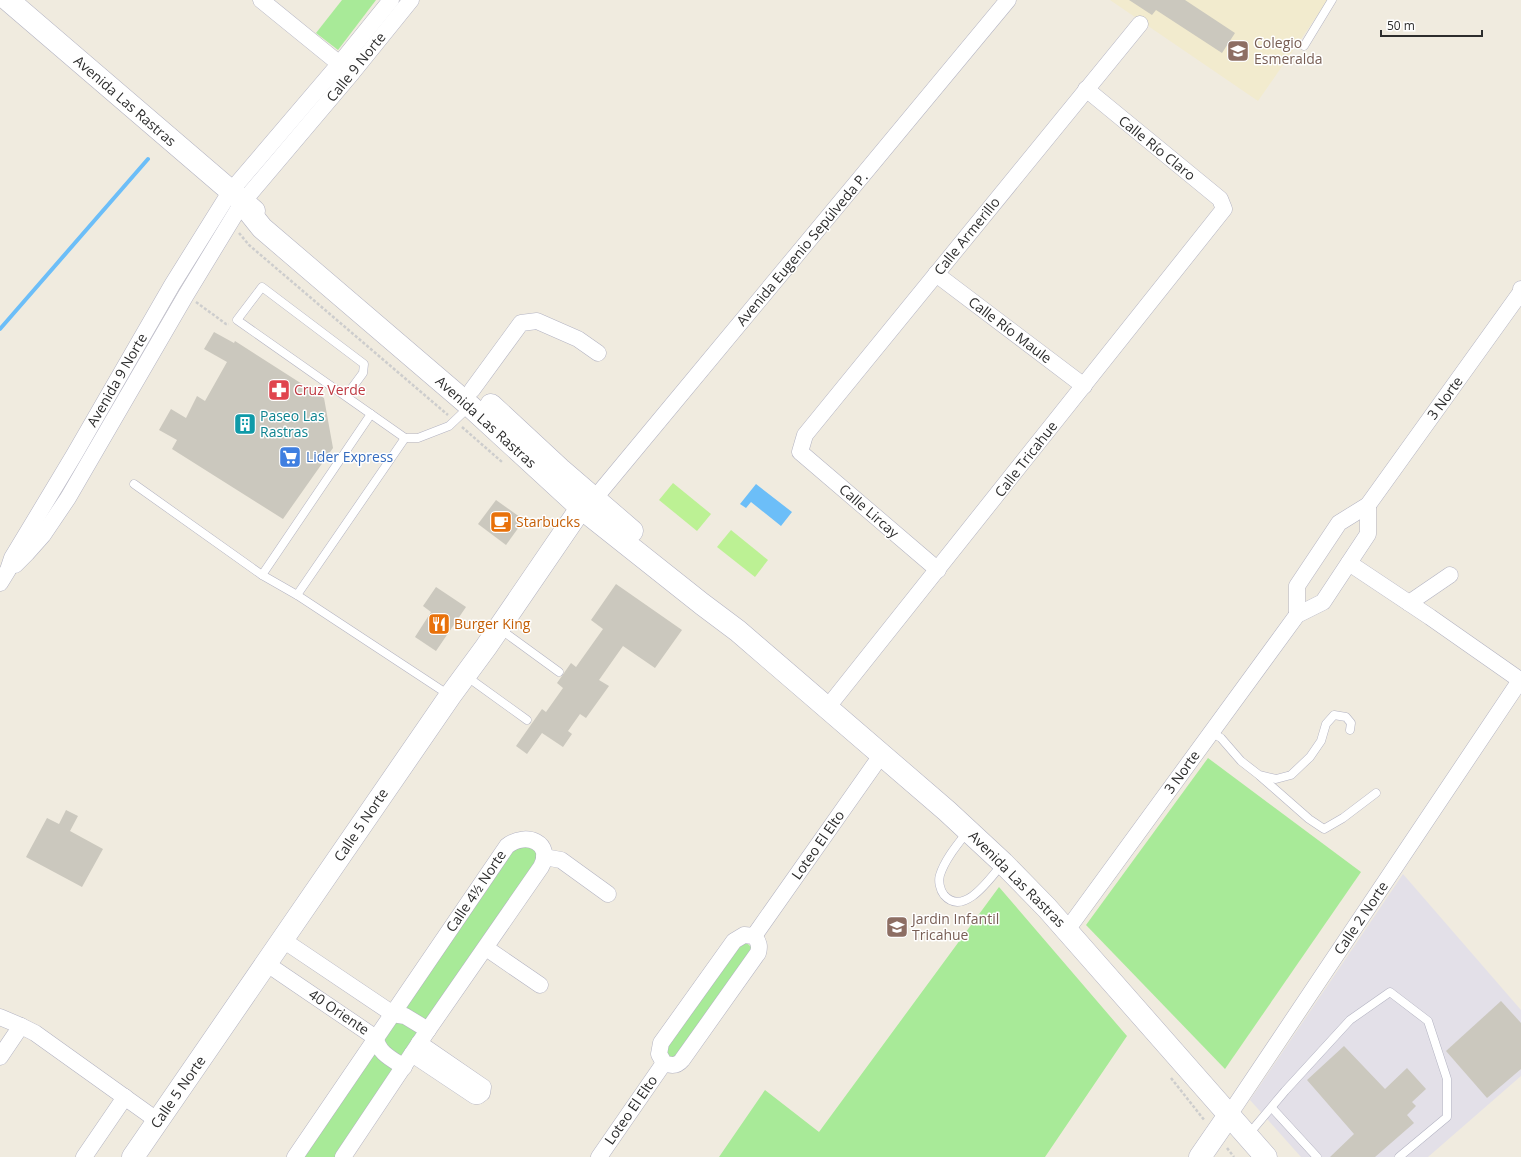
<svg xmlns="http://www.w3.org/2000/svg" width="1521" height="1157" font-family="'Open Sans',sans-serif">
	<rect width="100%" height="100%" fill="#f0ebdf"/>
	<!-- industrial -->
	<polygon fill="#e3e0e8" points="1403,874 1521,1010 1521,1076 1428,1157 1301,1157 1250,1100"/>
	<!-- education -->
	<polygon fill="#f2ebce" points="1110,0 1328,0 1258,101"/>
	<!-- green -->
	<g fill="#a8ea98">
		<polygon points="342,0 376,0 338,50 316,33"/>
		<polygon points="1208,758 1361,872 1225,1069 1086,925"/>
		<polygon points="523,844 536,850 539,859 336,1157 301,1157 507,855"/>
		<polygon points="999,887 1127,1036 1045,1157 719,1157 765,1090 819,1132"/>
		<polygon points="747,943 751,947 751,950 677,1055 673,1057 668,1056 667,1048 739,945"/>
	</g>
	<!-- pitch -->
	<g fill="#bcf194">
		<polygon points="673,483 711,514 697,531 659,500"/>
		<polygon points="731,530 768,560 755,577 717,547"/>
	</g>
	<!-- water -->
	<polygon fill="#6cbef8" points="756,484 792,512 781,526 751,502 746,508 740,504"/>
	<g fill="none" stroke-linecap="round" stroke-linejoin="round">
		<!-- stream -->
		<polyline stroke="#6cbef8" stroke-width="4" points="0,329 148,159"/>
	</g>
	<!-- building -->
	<g fill="#cbc8be">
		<polygon points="1129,0 1185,0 1235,33 1222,53 1156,10 1152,15"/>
		<polygon points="214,332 234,343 235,341 324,398 333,448 283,519 172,449 177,440 159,430 171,409 186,418 197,396 205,401 227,362 204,349"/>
		<polygon points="496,500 524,520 506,545 478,524"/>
		<polygon points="616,584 682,630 655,668 623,646 599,680 609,686 586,718 580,714 568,731 572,734 563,747 542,733 527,754 516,746 542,709 546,712 563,688 557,683 571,663 576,667 603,629 591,620"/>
		<polygon points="436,587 466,607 436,651 415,637 431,612 423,606"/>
		<polygon points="66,810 78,816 70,831 103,849 82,887 26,857 47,818 59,824"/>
		<polygon points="1501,1001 1521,1023 1521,1069 1487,1098 1446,1051"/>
		<polygon points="1344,1046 1385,1089 1407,1068 1426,1089 1412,1102 1416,1106 1407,1115 1414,1123 1375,1157 1330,1157 1354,1134 1307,1080"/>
	</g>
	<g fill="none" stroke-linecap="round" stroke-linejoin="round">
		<!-- lane casing -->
		<g stroke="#b3b3c2" stroke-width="9">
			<g id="lane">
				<polyline points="1304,46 1332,0"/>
				<polyline points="346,396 363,373 364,364 262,287 237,320 405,438 418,438 449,426 469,407"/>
				<polyline points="134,484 262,575 297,595 449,695"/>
				<polyline points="262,575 371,414"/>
				<polyline points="297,595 405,438"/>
				<polyline points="500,629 559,672"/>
				<polyline points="466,676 527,720"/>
				<polyline points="1211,732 1221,738 1241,761 1259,775 1276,779 1291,775 1310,757 1321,741 1326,724 1334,715 1346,717 1351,723 1350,730"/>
				<polyline points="1260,776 1309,819 1324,829 1343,818 1376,793"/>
				<path d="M968,831C958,844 945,859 940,875C938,881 940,890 944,895C964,918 991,877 1003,863"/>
				<polyline points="1272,1108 1317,1157"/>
				<polyline points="1248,1135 1285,1091 1350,1020 1390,992 1428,1021 1447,1079 1447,1117 1399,1157"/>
			</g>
		</g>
		<!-- street casing -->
		<g stroke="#b3b3c2" stroke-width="17">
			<g id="street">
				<polyline points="261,0 347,70"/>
				<polyline points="936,274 1084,386"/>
				<polyline points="472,390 521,323 537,321 578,339 598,353"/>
				<polyline points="595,498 1008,0"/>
				<polyline points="1349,563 1430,617 1520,680"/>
				<polyline points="15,565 27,553 43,535 68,498 186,295 242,203 352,73 411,0"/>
				<polyline points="938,570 800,452 805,435 1140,24"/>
				<polyline points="0,583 8,570 12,558 74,455 172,285 230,192 340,63 391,0"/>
				<polyline points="1409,603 1450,575"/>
				<polyline points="1297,615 1297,586 1339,523 1368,505 1521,292 1521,289"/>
				<polyline points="827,708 1224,209 1220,199 1086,89"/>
				<polyline points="544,857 561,860 608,894"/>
				<polyline points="1067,930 1297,615 1323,602 1368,534 1368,505"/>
				<path d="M744,935L754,936C759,942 760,946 758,953L682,1060C677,1066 671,1066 664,1063L659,1054L661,1043L734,941Z"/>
				<polyline points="754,936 882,754"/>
				<polyline points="283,940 393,1014 405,1016 428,1030"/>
				<polyline points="486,948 540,985"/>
				<path d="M267,964L376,1038C378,1053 392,1059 404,1067"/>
				<polyline points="0,1017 21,1026 35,1033 158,1121"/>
				<polyline points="412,1054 475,1096 478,1096 482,1093 483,1087 480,1085 419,1043"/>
				<polyline points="0,1057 21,1026"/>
				<polyline points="1229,1115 1521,679"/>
				<polyline points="84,1157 125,1097"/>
				<path d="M295,1157L507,846C526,831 554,843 541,867L428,1030L343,1157"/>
				<polyline points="599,1157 664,1063"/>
			</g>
		</g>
		<!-- secondary casing -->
		<g stroke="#b3b3c2" stroke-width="23">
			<g id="secondary">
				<polyline points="8,0 254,211"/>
				<polyline points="242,203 262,228 470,406 581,508 702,604 738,631 947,811 1003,863 1047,908 1266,1157"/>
				<polyline points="491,405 560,469 632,531"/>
				<polyline points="133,1157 450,696 486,647 581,508 592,500"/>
				<polyline points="1200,1157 1229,1115"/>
			</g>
		</g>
		<!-- path -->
		<g stroke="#cdcdcd" stroke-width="2.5" stroke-dasharray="3 2" stroke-linecap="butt">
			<polyline points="239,233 249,245 448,415"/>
			<polyline points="196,302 226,324 229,324"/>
			<polyline points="462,427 502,462"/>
			<polyline points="1171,1078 1205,1121"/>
			<polyline points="1227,1148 1234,1157"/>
		</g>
		<!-- lane -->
		<use href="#lane" stroke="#fff" stroke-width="8"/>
		<!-- street -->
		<use href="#street" stroke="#fff" stroke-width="16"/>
		<!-- secondary -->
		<use href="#secondary" stroke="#fff" stroke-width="22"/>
	</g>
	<!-- icons -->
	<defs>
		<g id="school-square" transform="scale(1.15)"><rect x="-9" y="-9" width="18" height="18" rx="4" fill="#8d6e63" stroke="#fff"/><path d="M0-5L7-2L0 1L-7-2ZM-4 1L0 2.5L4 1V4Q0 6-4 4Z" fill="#fff"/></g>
		<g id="pharmacy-square" transform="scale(1.15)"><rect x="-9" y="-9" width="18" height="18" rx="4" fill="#e0444e" stroke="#fff"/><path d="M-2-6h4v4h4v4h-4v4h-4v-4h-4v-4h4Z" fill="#fff"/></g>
		<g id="building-square" transform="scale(1.15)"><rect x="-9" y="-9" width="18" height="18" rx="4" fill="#0f9aa8" stroke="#fff"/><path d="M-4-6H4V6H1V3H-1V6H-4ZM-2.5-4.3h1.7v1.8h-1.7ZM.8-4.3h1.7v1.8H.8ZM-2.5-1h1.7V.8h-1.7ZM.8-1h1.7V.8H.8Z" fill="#fff"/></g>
		<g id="supermarket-square" transform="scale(1.15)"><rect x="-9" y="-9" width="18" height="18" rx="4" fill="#3f7fe0" stroke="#fff"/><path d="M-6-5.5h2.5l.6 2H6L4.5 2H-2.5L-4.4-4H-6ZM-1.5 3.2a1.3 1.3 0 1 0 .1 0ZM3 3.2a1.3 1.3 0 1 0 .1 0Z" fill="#fff"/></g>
		<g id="cafe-square" transform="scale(1.15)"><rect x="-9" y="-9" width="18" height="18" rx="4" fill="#e8710a" stroke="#fff"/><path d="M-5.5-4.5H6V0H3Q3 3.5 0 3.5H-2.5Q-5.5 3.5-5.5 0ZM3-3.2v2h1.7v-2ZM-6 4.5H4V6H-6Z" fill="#fff"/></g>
		<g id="restaurant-square" transform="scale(1.15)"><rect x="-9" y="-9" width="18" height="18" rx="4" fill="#e8710a" stroke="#fff"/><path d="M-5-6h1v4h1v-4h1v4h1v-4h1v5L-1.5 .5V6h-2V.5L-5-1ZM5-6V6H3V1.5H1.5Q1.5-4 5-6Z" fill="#fff"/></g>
	</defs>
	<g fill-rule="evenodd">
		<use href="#school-square" x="1238" y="51"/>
		<use href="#pharmacy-square" x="279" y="390"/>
		<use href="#building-square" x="245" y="424"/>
		<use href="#supermarket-square" x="290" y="457"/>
		<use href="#cafe-square" x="501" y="522"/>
		<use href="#restaurant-square" x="439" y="624"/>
		<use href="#school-square" x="897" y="927"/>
	</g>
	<g text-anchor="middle" stroke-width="3" stroke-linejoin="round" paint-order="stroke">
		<!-- education labels -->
		<g font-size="14" fill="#785e54" stroke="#fff" text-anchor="start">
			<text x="1254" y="48">Colegio<tspan x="1254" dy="16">Esmeralda</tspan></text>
			<text x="912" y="924">Jardin Infantil<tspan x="912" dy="16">Tricahue</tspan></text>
		</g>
		<!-- street labels -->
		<g font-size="14" fill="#2d2d2d" stroke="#fff">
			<text transform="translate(356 67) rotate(-51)" y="5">Calle 9 Norte</text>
			<text transform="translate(125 101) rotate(41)" y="5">Avenida Las Rastras</text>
			<text transform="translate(1157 148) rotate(39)" y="5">Calle Río Claro</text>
			<text transform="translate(967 236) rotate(-51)" y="5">Calle Armerillo</text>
			<text transform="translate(802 249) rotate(-50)" y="5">Avenida Eugenio Sepúlveda P.</text>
			<text transform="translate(1010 330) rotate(37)" y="5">Calle Río Maule</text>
			<text transform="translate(117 380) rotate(-60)" y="5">Avenida 9 Norte</text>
			<text transform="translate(1445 398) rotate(-54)" y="5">3 Norte</text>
			<text transform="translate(486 422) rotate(42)" y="5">Avenida Las Rastras</text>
			<text transform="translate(1026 459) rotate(-52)" y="5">Calle Tricahue</text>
			<text transform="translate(869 511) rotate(41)" y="5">Calle Lircay</text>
			<text transform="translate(1182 772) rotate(-54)" y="5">3 Norte</text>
			<text transform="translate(361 825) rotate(-56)" y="5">Calle 5 Norte</text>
			<text transform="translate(818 845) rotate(-55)" y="5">Loteo El Elto</text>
			<text transform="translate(1017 879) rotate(45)" y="5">Avenida Las Rastras</text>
			<text transform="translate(476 891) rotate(-56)" y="5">Calle 4½ Norte</text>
			<text transform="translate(1361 918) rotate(-56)" y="5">Calle 2 Norte</text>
			<text transform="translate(339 1012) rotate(34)" y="5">40 Oriente</text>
			<text transform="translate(178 1092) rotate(-55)" y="5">Calle 5 Norte</text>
			<text transform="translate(631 1110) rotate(-55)" y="5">Loteo El Elto</text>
		</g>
		<!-- health labels -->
		<g font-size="14" fill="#be3a42" stroke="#fff" text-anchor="start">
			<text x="294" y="395">Cruz Verde</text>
		</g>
		<!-- culture labels -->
		<g font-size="14" fill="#0d838f" stroke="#fff" text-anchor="start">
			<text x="260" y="421">Paseo Las<tspan x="260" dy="16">Rastras</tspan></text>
		</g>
		<!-- shop labels -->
		<g font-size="14" fill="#366cbe" stroke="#fff" text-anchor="start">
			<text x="306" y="462">Lider Express</text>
		</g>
		<!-- food labels -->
		<g font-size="14" fill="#c56008" stroke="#fff" text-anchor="start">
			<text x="516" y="527">Starbucks</text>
			<text x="454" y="629">Burger King</text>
		</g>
	</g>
	<!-- scale -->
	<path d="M1381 30v6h101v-6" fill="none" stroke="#2d2d2d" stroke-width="2"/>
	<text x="1387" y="30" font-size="12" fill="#2d2d2d" stroke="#ffffff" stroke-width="3" paint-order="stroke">50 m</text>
</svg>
